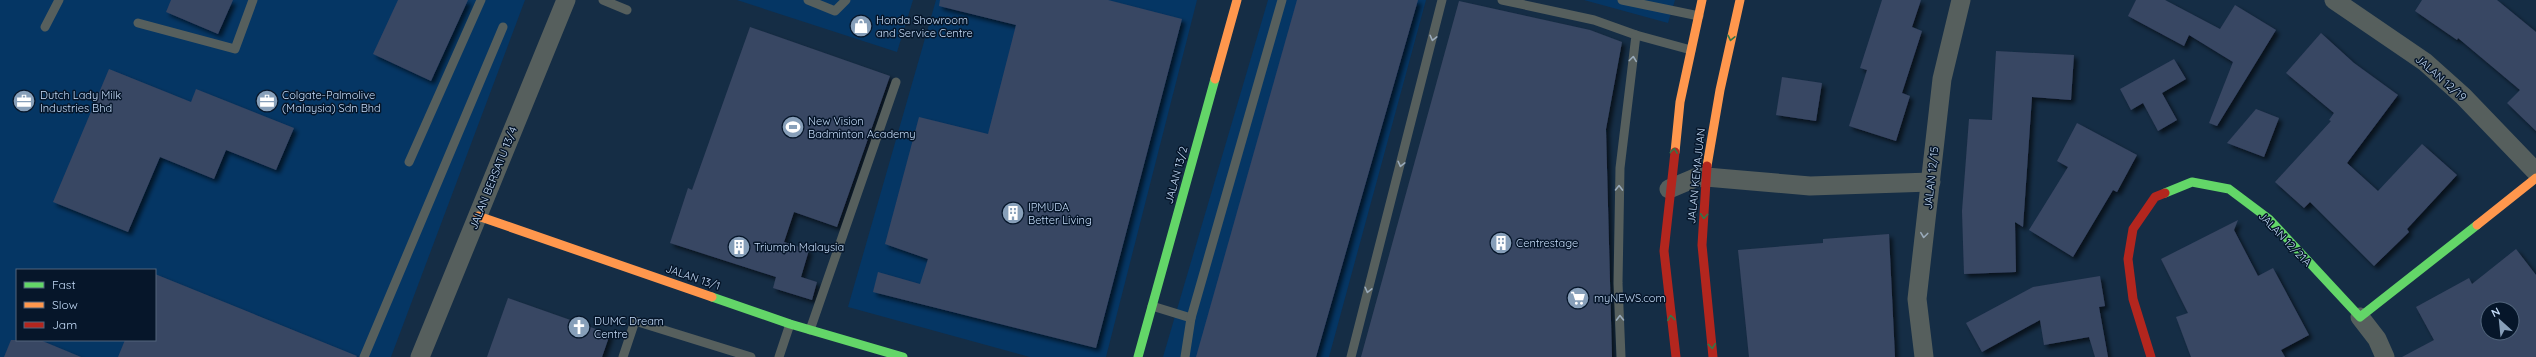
<svg xmlns="http://www.w3.org/2000/svg" width="2536" height="357" font-family="Quicksand,sans-serif">
	<defs>
		<filter id="shadow"><feDropShadow dx="3.5" dy="3.5" stdDeviation="2" flood-color="#0009"/></filter>
	</defs>
	<rect width="100%" height="100%" fill="#152d45"/>
	<!-- built -->
	<g fill="#053664" fill-rule="evenodd">
		<path d="M0,0H525L391,357H0ZM17,270H155V340H17Z"/>
		<polygon points="737,0 913,0 897,52"/>
		<polygon points="936,0 1197,0 1106,357 1030,357 848,307"/>
		<polygon points="1268,0 1426,0 1329,357 1163,357"/>
		<polygon points="1584,0 1675,0 1668,23"/>
	</g>
	<!-- building -->
	<g fill="#394663" fill-rule="evenodd" filter="url(#shadow)">
		<polygon points="171,0 233,0 218,34 166,12"/>
		<polygon points="398,0 468,0 431,81 373,54"/>
		<polygon points="940,0 1108,0 1182,19 1096,348 873,292 878,272 920,284 928,259 885,244 919,117 988,134 1016,25 939,6"/>
		<polygon points="1297,0 1418,0 1316,357 1196,357"/>
		<polygon points="1882,0 1921,0 1912,27 1922,31 1902,93 1910,96 1896,141 1849,126 1867,70 1860,68"/>
		<polygon points="2136,0 2165,0 2220,29 2235,5 2276,30 2217,126 2209,123 2233,62 2189,35 2184,46 2128,16"/>
		<polygon points="2422,0 2497,0 2536,32 2536,131 2507,103 2520,90 2458,38 2457,40 2415,11"/>
		<polygon points="1459,1 1590,30 1622,42 1606,129 1612,357 1361,357"/>
		<polygon points="750,27 890,76 837,227 794,212 784,242 809,250 801,277 817,282 812,300 773,288 776,277 670,243 688,188 692,190"/>
		<polygon points="2321,33 2354,63 2398,95 2347,163 2378,191 2422,144 2457,175 2407,229 2409,232 2374,266 2310,202 2304,208 2275,182 2331,121 2329,120 2334,113 2286,73"/>
		<polygon points="1996,51 2074,55 2071,100 2032,97 2023,227 2015,222 2016,272 1964,274 1962,211 1969,119 1992,120"/>
		<polygon points="2174,59 2186,79 2162,93 2177,120 2158,131 2143,103 2131,110 2120,89"/>
		<polygon points="109,69 191,102 196,89 294,128 276,170 226,150 214,179 160,157 128,232 53,202"/>
		<polygon points="1782,77 1822,83 1816,121 1776,115"/>
		<polygon points="2256,109 2279,118 2264,157 2227,143"/>
		<polygon points="2077,123 2137,155 2117,192 2113,190 2073,257 2029,230 2068,167 2057,161"/>
		<polygon points="2238,220 2234,230 2258,276 2273,268 2309,335 2281,350 2285,357 2191,357 2176,317 2188,313 2161,259"/>
		<polygon points="1889,234 1895,357 1749,357 1738,250 1823,243 1823,239"/>
		<path d="M2516,249L2536,275V357H2402L2434,340L2416,307L2469,278L2472,284ZM2488,309H2512V333H2488Z"/>
		<polygon points="155,274 357,356 356,357 118,357 125,340 155,340"/>
		<polygon points="2100,276 2105,306 2099,307 2108,357 2095,357 2089,337 2044,345 2040,320 1982,352 1966,323 2033,287"/>
		<polygon points="508,298 610,334 602,357 487,357"/>
		<polygon points="11,340 40,340 81,357 4,357"/>
	</g>
	<g fill="none" stroke-linecap="round" stroke-linejoin="round">
		<!-- lane -->
		<g stroke="#565f5d" stroke-width="9">
			<polyline points="603,0 627,10"/>
			<polyline points="808,0 835,11 846,0"/>
			<polyline points="1502,0 1594,20 1636,35 1620,168 1618,283 1621,357"/>
			<polyline points="1622,0 1699,16"/>
			<polyline points="138,23 235,49 253,0"/>
			<polyline points="45,27 59,0"/>
			<polyline points="1636,35 1691,50"/>
			<polyline points="409,162 481,0"/>
			<polyline points="1152,306 1191,318 1185,357"/>
			<polyline points="1191,318 1282,0"/>
			<polyline points="810,330 896,82"/>
			<polyline points="364,357 503,27"/>
			<polyline points="623,357 635,321 751,357"/>
			<polyline points="779,357 790,324"/>
			<polyline points="1351,357 1442,0"/>
		</g>
		<!-- street -->
		<g stroke="#565f5d" stroke-width="19">
			<polyline points="2334,0 2425,62 2463,96 2536,172"/>
			<polyline points="1669,189 1695,178 1706,177 1810,186 1931,182"/>
			<polyline points="2360,317 2377,339 2385,357"/>
			<polyline points="420,357 566,0"/>
			<polyline points="1924,357 1917,299 1942,79 1961,0"/>
		</g>
		<!-- fast -->
		<g stroke="#63d668" stroke-width="9">
			<polyline points="2165,193 2192,182 2229,189 2269,219 2360,317 2477,225"/>
			<polyline points="712,297 790,324 903,357"/>
			<polyline points="1138,357 1215,79"/>
		</g>
		<!-- slow -->
		<g stroke="#ff974d" stroke-width="9">
			<polyline points="1215,79 1237,0"/>
			<polyline points="1675,152 1680,102 1702,0"/>
			<polyline points="1707,166 1720,90 1740,0"/>
			<polyline points="478,216 712,297"/>
			<polyline points="2477,225 2536,178"/>
		</g>
		<!-- jam -->
		<g stroke="#b3261e" stroke-width="9">
			<polyline points="1675,152 1664,251 1676,357"/>
			<polyline points="1707,166 1702,245 1713,357"/>
			<polyline points="2151,357 2133,299 2128,259 2133,229 2155,197 2165,193"/>
		</g>
	</g>
	<!-- one-way arrows -->
	<defs><path id="oneway-chevron" d="M-2-3.5L2.5 0L-2 3.5" fill="none" stroke-width="1.6" stroke-linecap="round" stroke-linejoin="round"/></defs>
	<g stroke="#99aaba">
		<use href="#oneway-chevron" transform="translate(1433 38) rotate(104)"/>
		<use href="#oneway-chevron" transform="translate(1633 59) rotate(-83)"/>
		<use href="#oneway-chevron" transform="translate(1401 164) rotate(104)"/>
		<use href="#oneway-chevron" transform="translate(1619 188) rotate(-89)"/>
		<use href="#oneway-chevron" transform="translate(1924 235) rotate(97)"/>
		<use href="#oneway-chevron" transform="translate(1368 290) rotate(104)"/>
		<use href="#oneway-chevron" transform="translate(1620 318) rotate(-91)"/>
	</g>
	<g stroke="#347649">
		<use href="#oneway-chevron" transform="translate(1731 38) rotate(102)"/>
		<use href="#oneway-chevron" transform="translate(1674 151) rotate(-83)"/>
		<use href="#oneway-chevron" transform="translate(1704 216) rotate(94)"/>
		<use href="#oneway-chevron" transform="translate(1671 318) rotate(-96)"/>
		<use href="#oneway-chevron" transform="translate(1712 346) rotate(84)"/>
	</g>
	<!-- icons -->
	<defs>
		<g id="shop-disc" transform="scale(1.15)"><circle r="9.5" fill="#879fb9" stroke="#06162a"/><path d="M-5-2.5h2.3a2.7 3.5 0 0 1 5.4 0H5L5.5 6h-11ZM-1.5-2.5h3a1.5 2.3 0 0 0-3 0Z" fill="#fff"/></g>
		<g id="office-disc" transform="scale(1.15)"><circle r="9.5" fill="#879fb9" stroke="#06162a"/><path d="M-6-3h4V-5.5h4V-3h4V5H-6ZM-1-4.5V-3h2v-1.5ZM-6 0V1H6V0Z" fill="#fff"/></g>
		<g id="stadium-disc" transform="scale(1.15)"><circle r="9.5" fill="#879fb9" stroke="#06162a"/><path d="M0-5a6.5 5 0 1 0 0 10a6.5 5 0 1 0 0-10ZM-3.5-1.8h7v3.6h-7Z" fill="#fff"/></g>
		<g id="building-disc" transform="scale(1.15)"><circle r="9.5" fill="#879fb9" stroke="#06162a"/><path d="M-4-6H4V6H1V3H-1V6H-4ZM-2.5-4.3h1.7v1.8h-1.7ZM.8-4.3h1.7v1.8H.8ZM-2.5-1h1.7V.8h-1.7ZM.8-1h1.7V.8H.8Z" fill="#fff"/></g>
		<g id="supermarket-disc" transform="scale(1.15)"><circle r="9.5" fill="#879fb9" stroke="#06162a"/><path d="M-6-5.5h2.5l.6 2H6L4.5 2H-2.5L-4.4-4H-6ZM-1.5 3.2a1.3 1.3 0 1 0 .1 0ZM3 3.2a1.3 1.3 0 1 0 .1 0Z" fill="#fff"/></g>
		<g id="church-disc" transform="scale(1.15)"><circle r="9.5" fill="#879fb9" stroke="#06162a"/><path d="M-1.2-6h2.4v3.5h3.3v2.4h-3.3V6h-2.4V-.1h-3.3v-2.4h3.3Z" fill="#fff"/></g>
	</defs>
	<g fill-rule="evenodd">
		<use href="#shop-disc" x="861" y="26"/>
		<use href="#office-disc" x="24" y="101"/>
		<use href="#office-disc" x="267" y="101"/>
		<use href="#stadium-disc" x="793" y="127"/>
		<use href="#building-disc" x="1013" y="213"/>
		<use href="#building-disc" x="1501" y="243"/>
		<use href="#building-disc" x="739" y="247"/>
		<use href="#supermarket-disc" x="1578" y="298"/>
		<use href="#church-disc" x="579" y="327"/>
	</g>
	<g text-anchor="middle" stroke-width="3" stroke-linejoin="round" paint-order="stroke">
		<!-- poi labels -->
		<g font-size="11" fill="#c5dcf8" stroke="#06162a" text-anchor="start">
			<text x="876" y="24">Honda Showroom<tspan x="876" dy="13">and Service Centre</tspan></text>
			<text x="40" y="99">Dutch Lady Milk<tspan x="40" dy="13">Industries Bhd</tspan></text>
			<text x="282" y="99">Colgate-Palmolive<tspan x="282" dy="13">(Malaysia) Sdn Bhd</tspan></text>
			<text x="808" y="125">New Vision<tspan x="808" dy="13">Badminton Academy</tspan></text>
			<text x="1028" y="211">IPMUDA<tspan x="1028" dy="13">Better Living</tspan></text>
			<text x="1516" y="247">Centrestage</text>
			<text x="754" y="251">Triumph Malaysia</text>
			<text x="1594" y="302">myNEWS.com</text>
			<text x="594" y="325">DUMC Dream<tspan x="594" dy="13">Centre</tspan></text>
		</g>
		<!-- street labels -->
		<g font-size="11" fill="#c5dcf8" stroke="#06162a">
			<text transform="translate(2441 78) rotate(41)" y="4">JALAN 12/19</text>
			<text transform="translate(1176 175) rotate(-75)" y="4">JALAN 13/2</text>
			<text transform="translate(1696 176) rotate(-84)" y="4">JALAN KEMAJUAN</text>
			<text transform="translate(493 178) rotate(-68)" y="4">JALAN BERSATU 13/4</text>
			<text transform="translate(1931 178) rotate(-84)" y="4">JALAN 12/15</text>
			<text transform="translate(2285 239) rotate(46)" y="4">JALAN 12/21A</text>
			<text transform="translate(693 277) rotate(19)" y="4">JALAN 13/1</text>
		</g>
	</g>
	<!-- legend -->
	<rect x="16" y="269" width="140" height="72" fill="#06162a" stroke="#52657c"/>
	<rect x="24" y="282" width="20" height="6" fill="#63d668" stroke="#52657c"/>
	<text x="52" y="289" font-size="12" fill="#c5dcf8">Fast</text>
	<rect x="24" y="302" width="20" height="6" fill="#ff974d" stroke="#52657c"/>
	<text x="52" y="309" font-size="12" fill="#c5dcf8">Slow</text>
	<rect x="24" y="322" width="20" height="6" fill="#b3261e" stroke="#52657c"/>
	<text x="52" y="329" font-size="12" fill="#c5dcf8">Jam</text>
	<!-- north arrow -->
	<g transform="translate(2500 321) rotate(333)"><circle r="19" fill="#06162a" stroke="#52657c"/>
	<path d="M0-3L7 15L0 10L-7 15Z" fill="#879fb9"/>
	<text y="-6" font-size="11" font-weight="bold" text-anchor="middle" fill="#c5dcf8">N</text>
	</g>
</svg>
